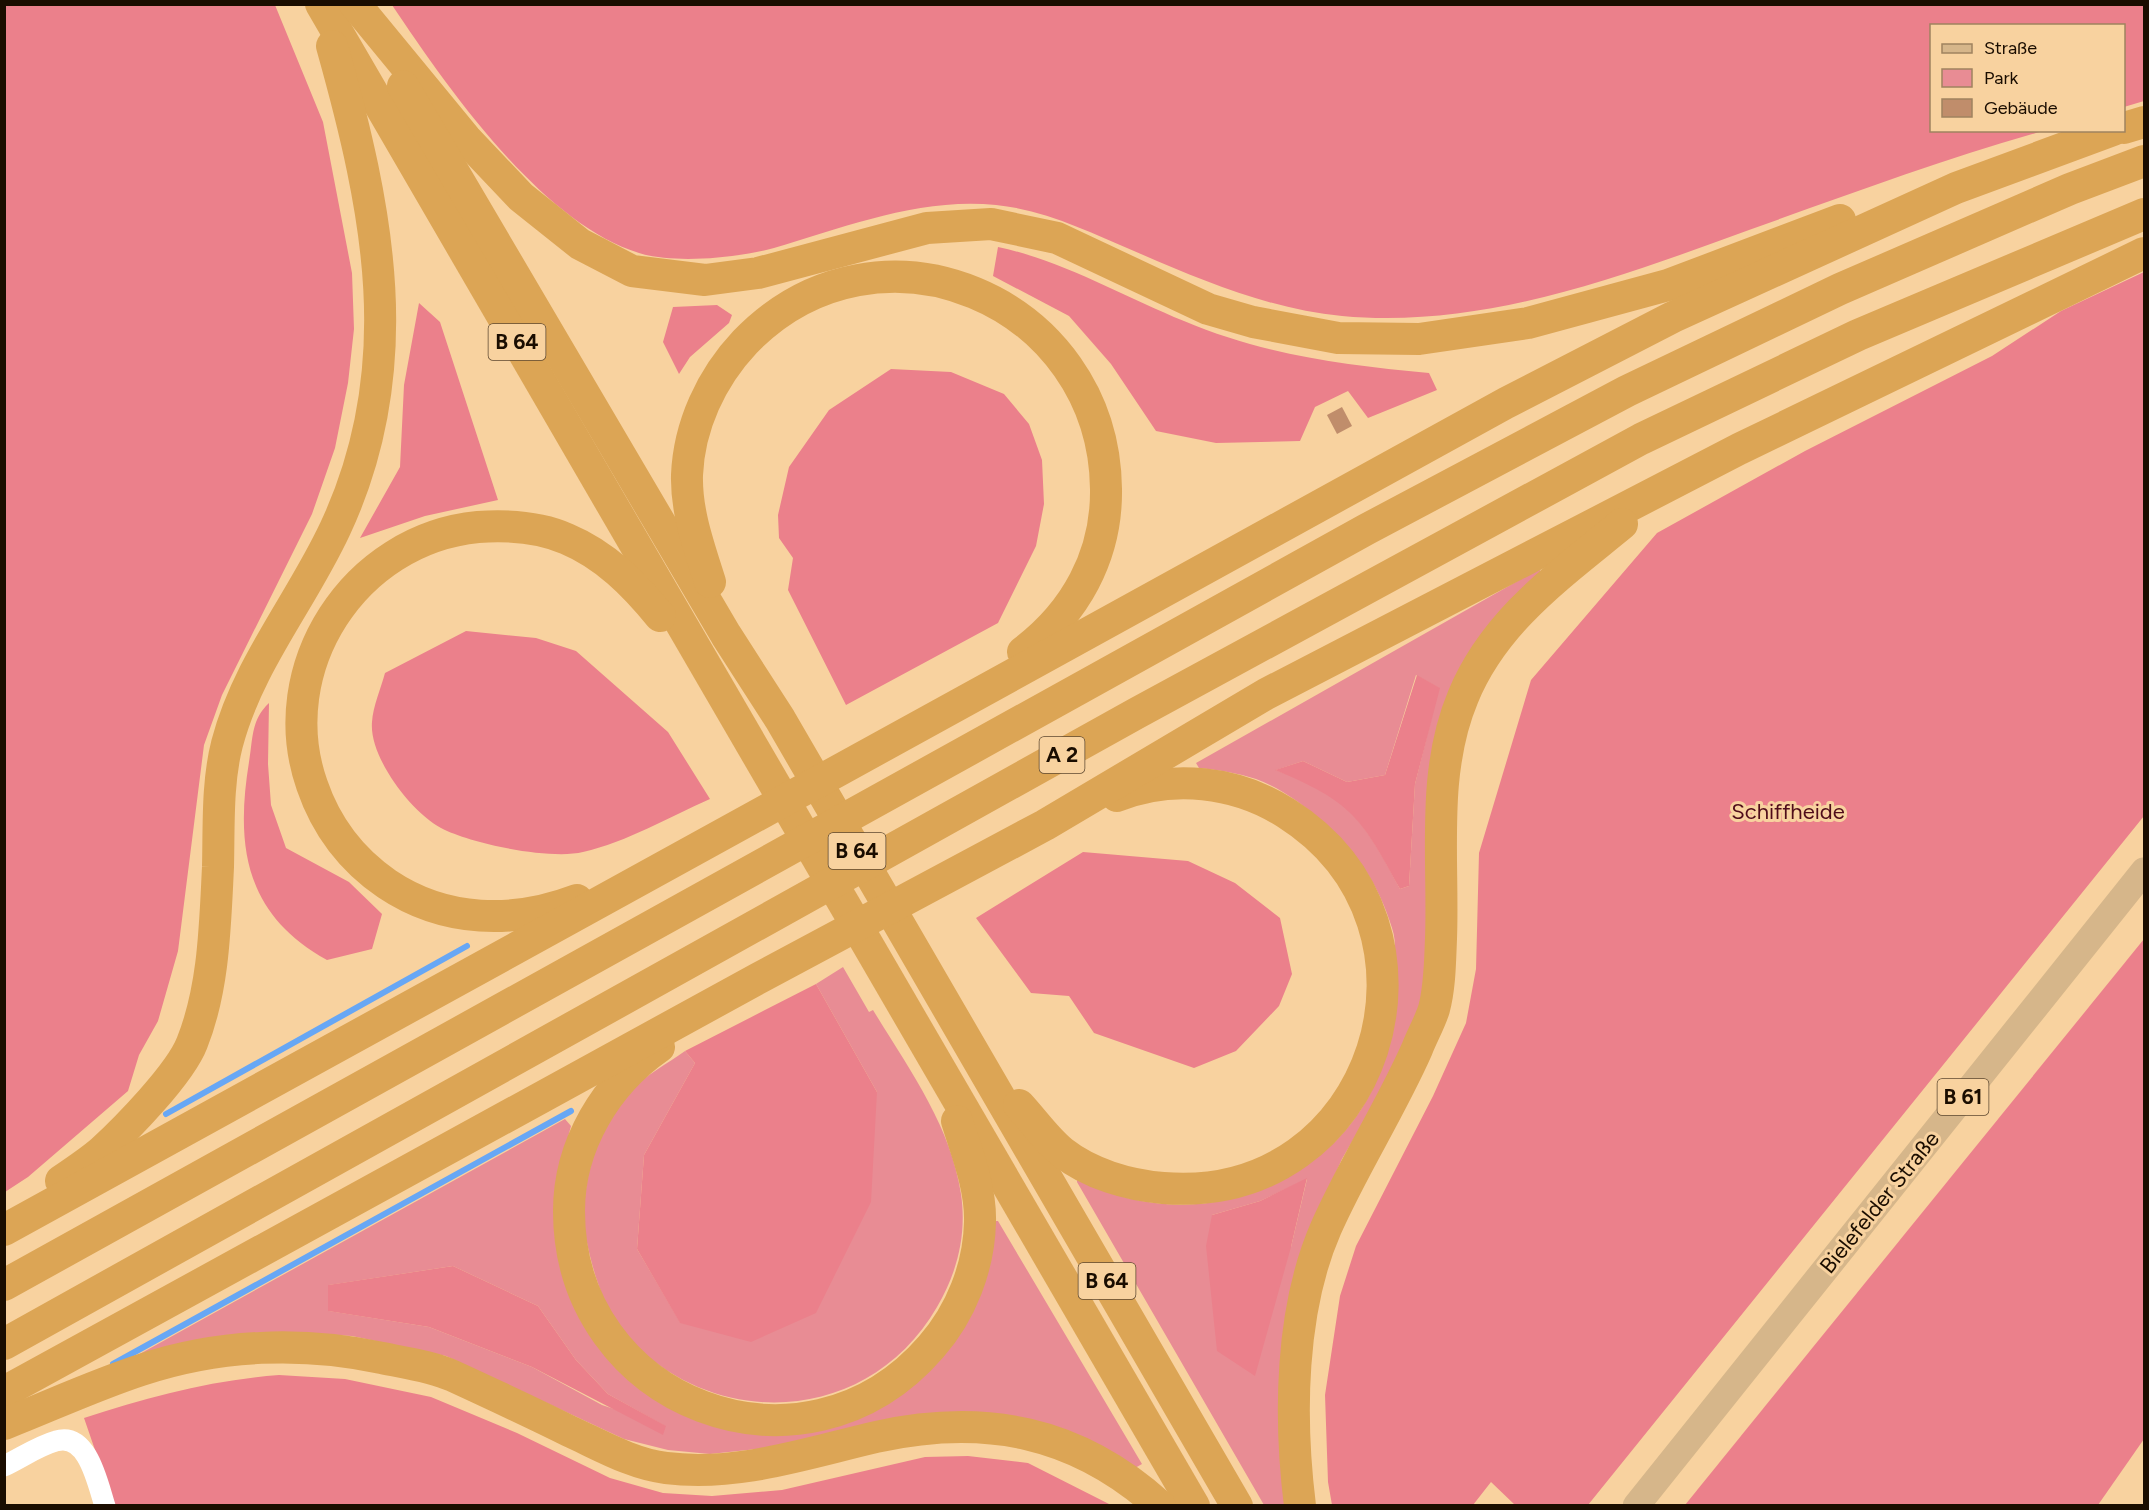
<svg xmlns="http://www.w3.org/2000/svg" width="2149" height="1510" font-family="Figtree,sans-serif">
	<rect width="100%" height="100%" fill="#f8d29f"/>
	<!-- green -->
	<g fill="#e88c94" fill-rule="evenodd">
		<path d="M1539,569L1542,573L1454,687L1433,917L1420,1005L1390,1076L1342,1159L1313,1224L1285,1505H1264L1077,1182V1180C1142,1210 1209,1215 1274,1182C1290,1174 1306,1166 1320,1155C1378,1109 1400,1035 1395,964C1395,953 1396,939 1392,928C1379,885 1355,849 1321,820C1302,804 1280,788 1256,779C1238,773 1218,770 1199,768L1196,763ZM1416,675L1439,688L1415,784L1409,886L1400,889C1379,850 1360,810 1319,788C1306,781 1290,776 1276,770L1303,761L1347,782L1385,775ZM1307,1179L1291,1247L1212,1215L1260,1201Z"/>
		<path d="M843,967L869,1012L873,1010C909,1069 951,1126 961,1194C967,1235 957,1273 937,1307C873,1418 730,1433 638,1348C607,1319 594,1278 586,1238C578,1192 596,1124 631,1090C646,1075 667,1064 685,1051L695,1063L644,1155L637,1249L680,1322L877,1092L816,984Z"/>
		<path d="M565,1119L571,1126C554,1189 545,1236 572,1299C618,1410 753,1467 862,1411C872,1406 889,1401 898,1392C907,1384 914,1364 920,1353C944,1309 968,1265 992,1221H998L1142,1464L1135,1468L1034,1423L967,1412L923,1414L775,1447L710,1454L668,1450L624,1439L446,1356L352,1336L274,1332L118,1366ZM453,1266L538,1306L576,1360L608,1394L665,1426L602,1405L532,1367L429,1327L329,1311V1285Z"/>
	</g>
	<!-- forest -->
	<g fill="#eb808b">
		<polygon points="5,4 275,5 323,122 352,273 354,329 348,383 335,448 312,514 222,695 204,745 178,951 158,1021 139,1055 128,1091 28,1177 5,1192"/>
		<path d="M392,5H2144V101L2124,107V26H1932V130L2043,131C1944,159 1847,195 1749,230C1620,277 1483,329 1342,316C1269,309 1201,280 1134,251C1089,232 1046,210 996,205C921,197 845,227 774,248C738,258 674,264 639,253C541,223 447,87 392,5Z"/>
		<path d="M998,247C1064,261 1122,296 1184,321C1264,355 1344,365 1429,373L1437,390L1368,418L1348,391L1315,407L1300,441L1216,443L1156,431L1111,364L1069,316L993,276Z"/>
		<polygon points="2144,272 2144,816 1588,1505 1515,1505 1491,1482 1473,1505 1332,1505 1328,1482 1325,1395 1340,1296 1356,1246 1433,1096 1466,1023 1476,969 1479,853 1531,680 1657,533 1805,451 1992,356 2061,311"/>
		<polygon points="419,303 440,322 498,500 425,516 360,538 400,467 404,385"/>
		<polygon points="717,305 732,315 729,323 690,357 679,374 663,342 673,307"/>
		<polygon points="891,369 951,372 1004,394 1029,424 1042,460 1044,504 1036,546 998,623 846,705 788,590 793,558 779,538 778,515 789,467 829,410"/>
		<path d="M466,631L536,638L576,651L668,732L710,799C669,817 627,842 583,852C551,860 471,844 441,828C411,812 369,757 372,722C373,706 381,688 385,673Z"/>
		<path d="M1417,675L1440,688L1415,784L1409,886L1400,889C1361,817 1352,802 1275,770L1303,761L1347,782L1385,775Z"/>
		<path d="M269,703L268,764L271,805L286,848L349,882L382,914L372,949L327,960C246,915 235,848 249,762C253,738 251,720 269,703Z"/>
		<polygon points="1083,852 1188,861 1235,883 1280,918 1292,974 1279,1006 1236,1051 1194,1068 1094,1033 1069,996 1031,993 976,918"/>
		<polygon points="2144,939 2144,1439 2098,1505 1685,1505"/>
		<polygon points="816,984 877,1092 871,1202 816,1313 751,1342 680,1323 637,1249 644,1155 695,1063 685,1051"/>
		<polygon points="1307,1178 1291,1247 1255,1376 1217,1351 1206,1246 1212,1215 1260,1201"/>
		<polygon points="453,1266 538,1306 576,1360 608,1394 666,1426 663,1435 532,1367 429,1327 328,1311 328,1285"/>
		<path d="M279,1375L345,1379L431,1397L517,1433L610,1478L663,1493L712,1496L782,1490L925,1457L968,1456L1028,1463L1111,1505H114L84,1418C148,1397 212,1380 279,1375Z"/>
	</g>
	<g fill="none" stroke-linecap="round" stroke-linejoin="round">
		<!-- stream -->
		<g stroke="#67a7f5" stroke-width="6">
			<polyline points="166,1114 467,946"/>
			<polyline points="113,1364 571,1111"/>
		</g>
	</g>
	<!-- building -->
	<polygon fill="#c08d6b" points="1342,407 1352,426 1337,434 1327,415"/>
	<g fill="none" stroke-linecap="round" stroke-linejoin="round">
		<!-- minor -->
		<path stroke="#fff" stroke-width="21" d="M4,1466C21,1458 38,1446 56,1441C88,1431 98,1485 105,1506"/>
		<!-- major -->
		<polyline stroke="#d6b68a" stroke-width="27" points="1636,1506 2144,871"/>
		<!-- highway -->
		<g stroke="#dca555" stroke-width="32">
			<polyline points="321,4 1194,1506"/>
			<polyline points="355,4 466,139 521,197 580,244 632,271 705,280 758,273 927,228 991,224 1057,238 1208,309 1253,322 1338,338 1419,339 1528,323 1668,285 1840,220"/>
			<polyline points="403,86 726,635 780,719 1237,1506"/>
			<polyline points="2124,128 2144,122"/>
			<path d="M710,582C699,547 686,512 687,475C689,426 711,378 745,342C878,204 1104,300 1106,489C1107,556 1075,613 1023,652"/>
			<path d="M577,900C514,924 445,923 387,884C352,860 326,826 312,785C271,668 354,539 478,527C507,525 540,527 567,539C605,555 634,584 660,616"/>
			<path d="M659,1047C606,1084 569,1145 569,1211C569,1404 804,1494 931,1347C961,1313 979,1267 980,1222C981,1188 967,1153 957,1121"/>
			<path d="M1019,1105C1033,1120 1046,1139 1062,1152C1090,1174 1128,1185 1163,1188C1377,1206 1466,927 1286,813C1236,781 1172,774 1117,796"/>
			<path d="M61,1181C74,1172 88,1163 101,1152C126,1129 180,1074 192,1043C214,988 215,926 218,867C219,826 217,783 227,744C248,664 301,602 335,529C411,367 378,210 332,46"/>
			<polyline points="4,1230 1506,403 1673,317 1956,188 2113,130"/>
			<polyline points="4,1285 1367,529 1627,391 1840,289 2070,189 2144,161"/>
			<polyline points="4,1344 1137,713 1641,439 1858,335 2144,214"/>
			<polyline points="4,1392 759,978 1045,825 1266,694 1739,449 2144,253"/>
			<path d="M4,1424C50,1406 95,1385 141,1370C219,1344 303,1341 382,1358C406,1363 431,1366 453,1376C492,1394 531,1412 569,1431C600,1445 632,1464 666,1468C738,1477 807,1453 876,1437C985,1413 1077,1431 1160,1506"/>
			<path d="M1300,1506C1289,1418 1290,1310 1326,1228C1353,1167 1390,1110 1417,1049C1422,1036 1430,1022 1434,1009C1440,987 1440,961 1441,939C1444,859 1431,773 1463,697C1494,621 1560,575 1622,524"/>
		</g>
	</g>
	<g text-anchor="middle" stroke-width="6" stroke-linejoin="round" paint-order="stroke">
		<!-- shield labels -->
		<g fill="#f8d29f" stroke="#5d4830" stroke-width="1.5">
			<rect x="488.5" y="324" width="57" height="36" rx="4.5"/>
			<rect x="1039.5" y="737" width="45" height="36" rx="4.5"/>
			<rect x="828.5" y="833" width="57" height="36" rx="4.5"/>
			<rect x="1937.5" y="1079" width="51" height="36" rx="4.5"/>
			<rect x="1078.5" y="1263" width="57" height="36" rx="4.5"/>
		</g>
		<g font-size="21" font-weight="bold" fill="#1a0d00">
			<text x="517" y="349">B 64</text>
			<text x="1062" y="762">A 2</text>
			<text x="857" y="858">B 64</text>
			<text x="1963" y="1104">B 61</text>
			<text x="1107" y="1288">B 64</text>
		</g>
		<!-- park labels -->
		<g font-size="22" fill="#4f0c1a" stroke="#f8d29f">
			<text x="1788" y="819">Schiffheide</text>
		</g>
		<!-- street labels -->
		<g font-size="22" fill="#1a0d00" stroke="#f8d29f">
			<text transform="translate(1879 1202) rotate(-51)" y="8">Bielefelder Straße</text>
		</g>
	</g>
	<!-- border -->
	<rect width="2149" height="1510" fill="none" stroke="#1a0d00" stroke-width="12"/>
	<!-- legend -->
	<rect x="1930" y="24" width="195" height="108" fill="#f8d29f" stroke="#9f835f" stroke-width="1.5"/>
	<rect x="1942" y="44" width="30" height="9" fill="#d6b68a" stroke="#9f835f" stroke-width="1.5"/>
	<text x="1984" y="54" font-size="18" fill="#1a0d00">Straße</text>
	<rect x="1942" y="69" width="30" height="18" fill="#e88c94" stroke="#9f835f" stroke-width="1.5"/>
	<text x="1984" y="84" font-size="18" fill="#1a0d00">Park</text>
	<rect x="1942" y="99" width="30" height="18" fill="#c08d6b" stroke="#9f835f" stroke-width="1.5"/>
	<text x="1984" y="114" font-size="18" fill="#1a0d00">Gebäude</text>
</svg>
